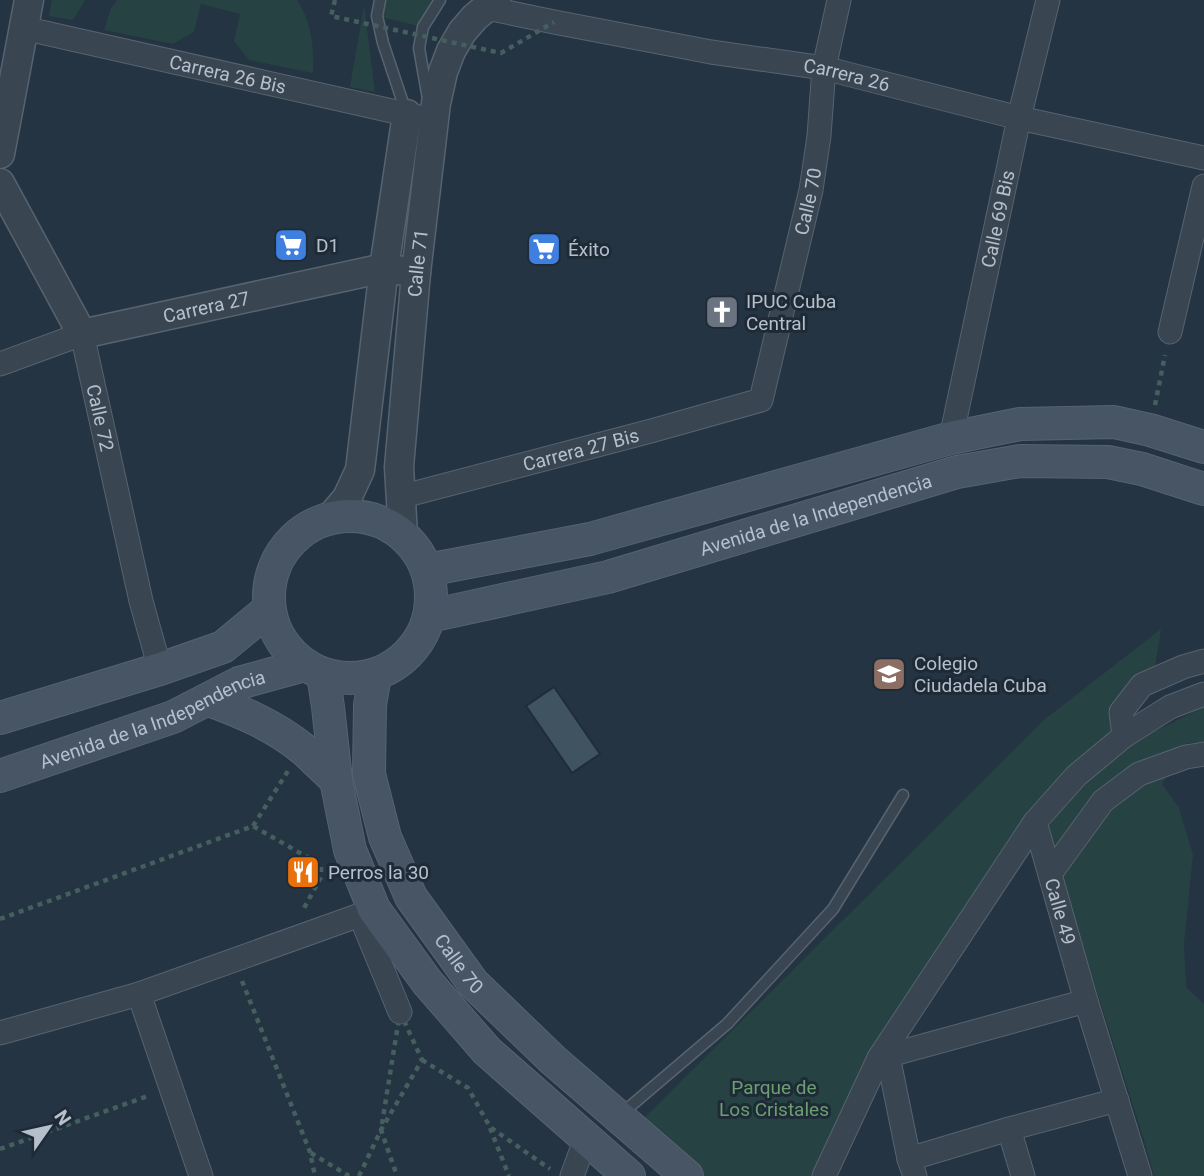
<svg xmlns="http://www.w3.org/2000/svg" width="1204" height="1176" font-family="Roboto,sans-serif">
	<rect width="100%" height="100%" fill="#243442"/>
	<!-- green -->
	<g fill="#274243">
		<polygon points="52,0 85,0 73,20 49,16"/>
		<path d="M117,0H297C312,22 314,47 313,73L249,60L234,41L240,14L201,4L194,32L173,44L104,30L111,8Z"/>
		<polygon points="380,0 440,0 423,27 377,16"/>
		<polygon points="364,6 375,92 350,87"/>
		<polygon points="1161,629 1153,680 1142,685 1124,736 1097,760 1204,707 1204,742 1188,743 1162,784 1179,808 1193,855 1184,943 1186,987 1204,1004 1204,1176 1154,1176 1144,1140 1072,913 1049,826 1091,765 879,1058 824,1176 687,1176 633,1129 1045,719"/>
	</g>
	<!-- building -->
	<polygon fill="#405361" stroke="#202d39" stroke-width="2" points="554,687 600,754 572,773 526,706"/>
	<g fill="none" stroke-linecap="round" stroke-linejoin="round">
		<!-- service casing -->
		<g stroke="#57636f" stroke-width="13">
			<g id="service">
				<polyline points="380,0 377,16 383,43 406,112"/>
				<polyline points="428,99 419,48 423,27 440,0"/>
				<polyline points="620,1115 727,1024 833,909 903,795"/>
			</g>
		</g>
		<!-- minor casing -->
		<g stroke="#57636f" stroke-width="25">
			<g id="minor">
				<path id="s1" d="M487,8L554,22L711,52L824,68L1019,118L1204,158"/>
				<path id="s2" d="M23,28L423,118"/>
				<polyline points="1170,332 1204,186"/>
				<path id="s3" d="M0,364L82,334L141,601L160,669"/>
				<path id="s4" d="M951,438L1019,118L1048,0"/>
				<path id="s5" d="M400,497L651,431L761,400L811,190L819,136L824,68L839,0"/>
				<polyline points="1124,736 1121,712 1142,685 1183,667 1204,661"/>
				<path id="s6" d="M1035,822L1086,1001L1140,1176"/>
				<polyline points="1050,874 1103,801 1139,774 1186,757 1204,754"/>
				<polyline points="360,915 400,1012"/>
				<polyline points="139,994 201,1176"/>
				<polyline points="0,1033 139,994 360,915 374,909"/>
				<polyline points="888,1056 909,1159 915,1176"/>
				<polyline points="879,1058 1086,1001"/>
				<polyline points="1009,1129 1023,1176"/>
				<polyline points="909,1159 1009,1129 1117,1100"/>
				<polyline points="572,1176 586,1138"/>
				<polyline points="824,1176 879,1058 1035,822 1076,776 1124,736 1170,707 1204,694"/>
			</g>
		</g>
		<!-- tertiary casing -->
		<g stroke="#57636f" stroke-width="31">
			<g id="tertiary">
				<polyline points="0,154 29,0"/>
				<path id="s7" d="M0,183L82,334L384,268L416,273"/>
				<polyline points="330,518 347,498 360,470 384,268 407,114"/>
				<path id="s8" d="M403,535L399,467L416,273L436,103L443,72L451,51L462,32L475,17L496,0"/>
			</g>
		</g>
		<!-- secondary casing -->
		<g stroke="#57636f" stroke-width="34">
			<g id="secondary">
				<circle cx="350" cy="597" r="81"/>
				<polyline points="427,570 590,539 951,438 1020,424 1114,422 1150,430 1204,447"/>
				<path id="s9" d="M430,616L608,577L957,472L1020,461L1108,462L1142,469L1204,489"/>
				<polyline points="323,674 328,707 336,780 350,850 374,909 427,982 487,1051 629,1176"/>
				<path id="s10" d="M375,675L370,705L369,774L385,837L411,897L473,983L553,1060L687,1176"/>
				<path d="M209,700C242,712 275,726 303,749C314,759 325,770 336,780"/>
				<polyline points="0,718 160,669 223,647 269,609"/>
				<path id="s11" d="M0,776L173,717L239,683L304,665"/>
			</g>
		</g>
		<!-- path -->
		<g stroke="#455f5f" stroke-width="4.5" stroke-dasharray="5 5" stroke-linecap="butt">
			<polyline points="1155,405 1165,355"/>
			<polyline points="253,826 288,771"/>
			<polyline points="0,919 253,826 321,865 321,877 304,908"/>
			<polyline points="242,981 310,1152 315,1176"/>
			<polygon points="400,1012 422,1060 381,1130"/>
			<polyline points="422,1060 468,1088 490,1127 550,1169"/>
			<polyline points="490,1128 509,1176"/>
			<polyline points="0,1149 148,1096"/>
			<polyline points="311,1153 349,1176"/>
			<polyline points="359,1176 381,1130 397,1176"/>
		</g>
		<!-- service -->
		<use href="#service" stroke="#394652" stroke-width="10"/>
		<!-- minor -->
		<use href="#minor" stroke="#394652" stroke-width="23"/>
		<!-- tertiary -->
		<use href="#tertiary" stroke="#394652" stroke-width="28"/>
		<!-- secondary -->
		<use href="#secondary" stroke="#475565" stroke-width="32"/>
		<!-- path-bridge -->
		<polyline stroke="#455f5f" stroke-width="4.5" stroke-dasharray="5 5" stroke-linecap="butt" points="335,0 331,16 501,53 554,22"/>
	</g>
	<!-- icons -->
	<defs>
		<g id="supermarket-square" transform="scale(1.75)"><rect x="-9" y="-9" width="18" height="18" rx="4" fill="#3f7fe0" stroke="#1e2b37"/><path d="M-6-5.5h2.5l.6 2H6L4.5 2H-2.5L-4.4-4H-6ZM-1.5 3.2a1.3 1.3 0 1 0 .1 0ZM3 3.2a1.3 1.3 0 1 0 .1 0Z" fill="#fff"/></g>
		<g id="church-square" transform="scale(1.75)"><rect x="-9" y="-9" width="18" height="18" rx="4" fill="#6b7280" stroke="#1e2b37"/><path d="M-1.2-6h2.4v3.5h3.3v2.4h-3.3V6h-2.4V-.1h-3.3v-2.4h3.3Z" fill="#fff"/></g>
		<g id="school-square" transform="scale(1.75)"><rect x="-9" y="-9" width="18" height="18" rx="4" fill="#8d6e63" stroke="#1e2b37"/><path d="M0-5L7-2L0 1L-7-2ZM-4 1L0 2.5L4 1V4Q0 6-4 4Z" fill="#fff"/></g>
		<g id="restaurant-square" transform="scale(1.75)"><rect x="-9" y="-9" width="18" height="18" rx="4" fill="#e8710a" stroke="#1e2b37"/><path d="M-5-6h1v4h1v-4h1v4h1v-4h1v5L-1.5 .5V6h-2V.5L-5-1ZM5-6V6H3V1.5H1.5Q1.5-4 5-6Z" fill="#fff"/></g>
	</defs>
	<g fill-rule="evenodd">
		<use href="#supermarket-square" x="291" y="245"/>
		<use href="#supermarket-square" x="544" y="249"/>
		<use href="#church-square" x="722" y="312"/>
		<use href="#school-square" x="889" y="674"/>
		<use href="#restaurant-square" x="303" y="872"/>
	</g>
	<g text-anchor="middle" stroke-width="6" stroke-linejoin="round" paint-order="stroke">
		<!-- street labels -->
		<g font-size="19" fill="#b6c0cc" stroke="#1e2b37">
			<text dy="7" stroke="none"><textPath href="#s2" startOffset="210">Carrera 26 Bis</textPath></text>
			<text dy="7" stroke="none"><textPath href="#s1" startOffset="366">Carrera 26</textPath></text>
			<text dy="7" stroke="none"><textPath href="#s5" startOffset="578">Calle 70</textPath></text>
			<text dy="7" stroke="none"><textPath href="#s4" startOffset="224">Calle 69 Bis</textPath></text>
			<text dy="7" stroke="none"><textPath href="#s8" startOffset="273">Calle 71</textPath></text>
			<text dy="7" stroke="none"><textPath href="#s7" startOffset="299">Carrera 27</textPath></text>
			<text dy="7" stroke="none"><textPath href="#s3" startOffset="173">Calle 72</textPath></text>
			<text dy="7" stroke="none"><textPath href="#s5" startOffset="187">Carrera 27 Bis</textPath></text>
			<text dy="7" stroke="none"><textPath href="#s9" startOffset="399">Avenida de la Independencia</textPath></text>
			<text dy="7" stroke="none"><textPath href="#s11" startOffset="163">Avenida de la Independencia</textPath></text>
			<text dy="7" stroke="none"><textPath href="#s6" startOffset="93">Calle 49</textPath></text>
			<text dy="7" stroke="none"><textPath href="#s10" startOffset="312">Calle 70</textPath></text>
		</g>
		<!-- poi labels -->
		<g font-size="19" fill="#b6c0cc" stroke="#1e2b37" text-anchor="start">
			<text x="316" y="252">D1</text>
			<text x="568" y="256">Éxito</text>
			<text x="746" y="308">IPUC Cuba<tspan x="746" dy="22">Central</tspan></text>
			<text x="914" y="670">Colegio<tspan x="914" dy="22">Ciudadela Cuba</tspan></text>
			<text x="328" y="879">Perros la 30</text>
		</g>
		<!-- park labels -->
		<g font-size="19" fill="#6c9e72" stroke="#1e2b37">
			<text x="774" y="1094">Parque de<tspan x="774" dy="22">Los Cristales</tspan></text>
		</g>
	</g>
	<!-- north arrow -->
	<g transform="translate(49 1127) rotate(56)" stroke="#1e2b37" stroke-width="5" paint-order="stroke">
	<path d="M0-5L12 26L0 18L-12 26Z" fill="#b6c0cc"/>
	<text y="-10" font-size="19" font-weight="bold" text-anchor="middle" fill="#b6c0cc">N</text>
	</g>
</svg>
